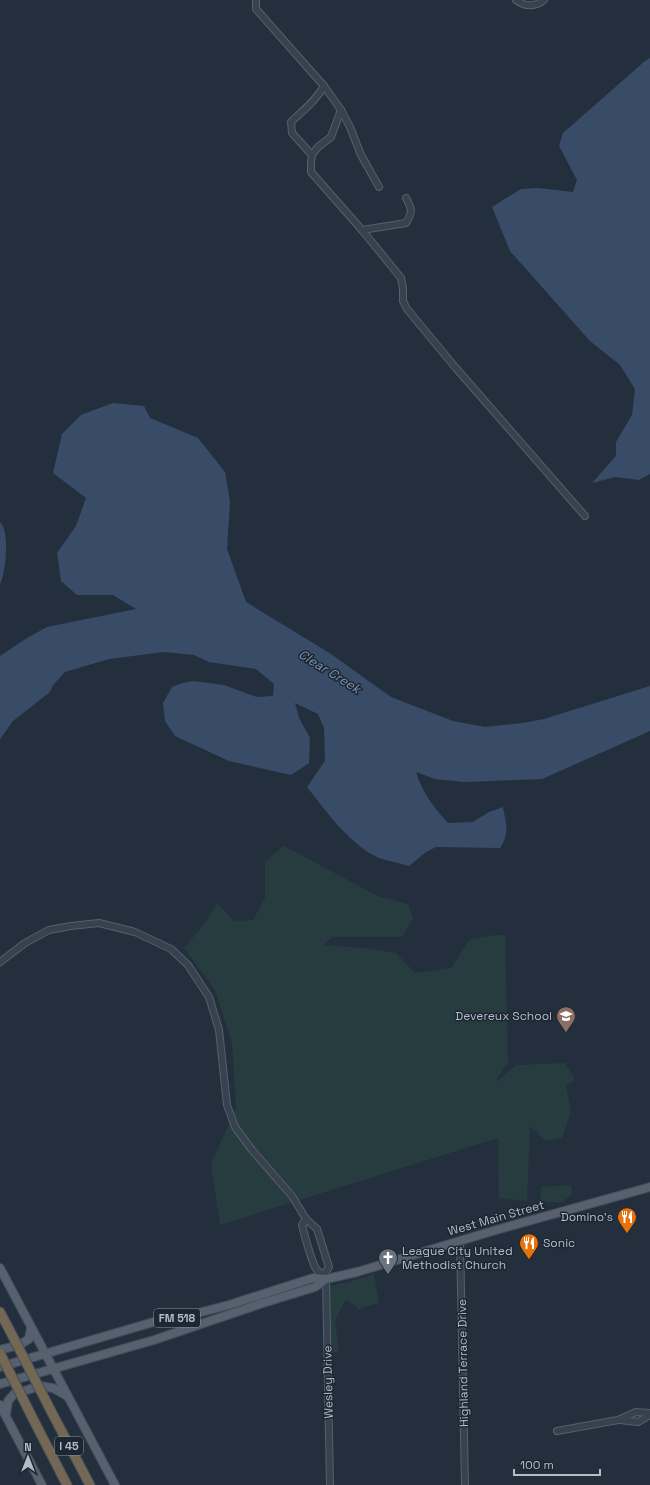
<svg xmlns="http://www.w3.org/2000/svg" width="650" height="1485" font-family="'Space Grotesk',sans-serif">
	<rect width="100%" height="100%" fill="#242f3e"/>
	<!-- green -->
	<g fill="#263c3f">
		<polygon points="284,846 378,896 408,904 413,919 402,937 332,937 324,945 372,949 396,953 415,973 451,968 470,939 495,935 505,935 508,1063 497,1078 497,1082 516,1065 565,1063 575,1079 566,1086 571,1111 562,1138 546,1141 530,1126 527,1201 499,1198 498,1138 220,1225 211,1164 236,1108 232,1043 215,990 184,948 205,923 217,903 234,921 253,920 265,898 265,861"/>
		<polygon points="571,1185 572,1194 562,1202 540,1202 541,1187"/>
		<polygon points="374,1274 379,1303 359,1309 346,1299 335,1320 339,1351 330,1354 329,1286 349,1282"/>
	</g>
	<!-- water -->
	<g fill="#394c67">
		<polygon points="650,58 650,474 639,480 615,477 592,483 616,456 616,442 632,415 635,389 620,365 590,341 510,251 492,207 521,189 538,188 573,192 577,180 559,146 563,133 645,61"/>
		<path d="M113,403L144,406L150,418L198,438L225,472L230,502L227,549L246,602L331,654L391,697L453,721L485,727L523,723L544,719L650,686V731L542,779L464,782L435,779L416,772C422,792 434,808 448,823L473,822L489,812L503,807C506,824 510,833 500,848L436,847L426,852L409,866C399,863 388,861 379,858C350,845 326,811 307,787L325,761L324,728L318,714L295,703L299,718L310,738L309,763L291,775L229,761L175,736L165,721L163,703L172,687L183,683L193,681L224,685L257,697L273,696L274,684L256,669L209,662L194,655L164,652L109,659L65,672L53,685L50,692L13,721L0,739V656L27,638L47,627L136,609L113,595H77L61,581L57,553L76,526L86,498L53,473L62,434L81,415Z"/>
		<path d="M0,522C10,531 6,572 0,584Z"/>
	</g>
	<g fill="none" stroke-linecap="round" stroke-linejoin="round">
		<!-- minor casing -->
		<g stroke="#565f6c" stroke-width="8">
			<g id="minor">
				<polyline points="256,0 256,9 324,86 341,110 350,127 361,155 379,187"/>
				<path d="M516,0C525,7 535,7 544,0"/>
				<path d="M341,110L331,137L318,147L312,155L311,162V172L362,230L406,223C413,212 412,209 406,198"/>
				<path d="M312,155L292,133L291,122C303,110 316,101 324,86"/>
				<polyline points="362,230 401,278 403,288 403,301 407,309 455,367 585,516"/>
				<polyline points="0,962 25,943 49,930 71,926 99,923 135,932 171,949 188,965 209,997 219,1030 227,1105 235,1127 252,1150 292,1196 306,1219 317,1229 329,1267 324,1275"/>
				<path d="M306,1219L302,1225C305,1237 310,1256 315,1267C317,1272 323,1273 326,1279L330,1485"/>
				<polyline points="460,1241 465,1485"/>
				<polyline points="620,1420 638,1422 650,1415"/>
				<polyline points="557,1431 618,1420 636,1412 650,1413"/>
			</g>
		</g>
		<!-- major casing -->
		<g stroke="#414a57" stroke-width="10">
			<g id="major">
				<polyline points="0,1268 115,1485"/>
				<polyline points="0,1350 19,1345 29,1339 31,1328"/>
				<polyline points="0,1367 157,1321 194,1314 229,1305 313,1278 326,1279 357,1272 496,1230 650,1187"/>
				<polyline points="0,1384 154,1340 263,1303 315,1287 326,1279"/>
				<polyline points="0,1405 42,1485"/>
				<polyline points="6,1415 8,1401 14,1394 40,1386 53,1388 67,1396"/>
			</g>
		</g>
		<!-- highway casing -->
		<g stroke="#434c59" stroke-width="11">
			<g id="highway">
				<polyline points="0,1312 9,1329"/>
				<polyline points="51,1411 90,1485"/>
				<polyline points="31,1415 67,1485"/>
			</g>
		</g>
		<!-- minor -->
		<use href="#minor" stroke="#38414e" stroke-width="6"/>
		<!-- major -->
		<use href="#major" stroke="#56606e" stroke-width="8"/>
		<!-- highway -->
		<use href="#highway" stroke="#746855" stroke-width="9"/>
		<!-- highway-bridge casing -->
		<g stroke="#434c59" stroke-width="11" stroke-linecap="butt">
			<g id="highway-bridge">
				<polyline points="9,1329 51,1411"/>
				<polyline points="0,1353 31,1415"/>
			</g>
		</g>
		<!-- highway-bridge -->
		<use href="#highway-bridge" stroke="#746855" stroke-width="9"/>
	</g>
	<!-- icons -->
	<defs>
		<g id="school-pin" transform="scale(1)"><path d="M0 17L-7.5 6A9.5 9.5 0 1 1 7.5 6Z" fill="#8d6e63" stroke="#1d2633"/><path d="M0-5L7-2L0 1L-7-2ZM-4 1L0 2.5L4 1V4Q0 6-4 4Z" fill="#fff"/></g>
		<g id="restaurant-pin" transform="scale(1)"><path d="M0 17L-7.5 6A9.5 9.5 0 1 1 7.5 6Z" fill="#e8710a" stroke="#1d2633"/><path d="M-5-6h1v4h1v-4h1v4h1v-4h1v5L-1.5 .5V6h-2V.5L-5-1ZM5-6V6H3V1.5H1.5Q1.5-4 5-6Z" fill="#fff"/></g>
		<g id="church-pin" transform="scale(1)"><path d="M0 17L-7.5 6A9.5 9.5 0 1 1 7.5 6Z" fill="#6b7280" stroke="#1d2633"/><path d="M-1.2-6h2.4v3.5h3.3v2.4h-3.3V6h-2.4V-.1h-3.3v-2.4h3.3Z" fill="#fff"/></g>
	</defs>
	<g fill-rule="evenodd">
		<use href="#school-pin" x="566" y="1016"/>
		<use href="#restaurant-pin" x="627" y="1217"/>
		<use href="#restaurant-pin" x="529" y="1243"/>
		<use href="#church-pin" x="388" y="1258"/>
	</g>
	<g text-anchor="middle" stroke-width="3" stroke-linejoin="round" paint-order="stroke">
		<!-- shield labels -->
		<g fill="#1d2633" stroke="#878f9c" stroke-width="1">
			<rect x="154" y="1309" width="46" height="18" rx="3"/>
			<rect x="55" y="1437" width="28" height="18" rx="3"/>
		</g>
		<g font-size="11" font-weight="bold" fill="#b4bcc9">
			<text x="177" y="1322">FM 518</text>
			<text x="69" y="1450">I 45</text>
		</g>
		<!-- poi labels -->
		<g font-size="12" fill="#b4bcc9" stroke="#1d2633" text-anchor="end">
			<text x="552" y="1020">Devereux School</text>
			<text x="613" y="1221">Domino's</text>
			<text x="543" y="1247" text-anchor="start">Sonic</text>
			<text x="402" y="1255" text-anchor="start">League City United<tspan x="402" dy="14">Methodist Church</tspan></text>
		</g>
		<!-- street labels -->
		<g font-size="12" fill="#b4bcc9" stroke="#1d2633">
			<text transform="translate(496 1218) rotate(-16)" y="4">West Main Street</text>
			<text transform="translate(463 1363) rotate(-91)" y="4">Highland Terrace Drive</text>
			<text transform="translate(328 1382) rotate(-91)" y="4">Wesley Drive</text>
		</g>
		<!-- water labels -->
		<g font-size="13" font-style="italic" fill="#7c92b1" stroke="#1d2633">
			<text transform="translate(330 671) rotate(32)" y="5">Clear Creek</text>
		</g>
	</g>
	<!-- north arrow -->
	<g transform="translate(28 1457)" stroke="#1d2633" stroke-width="3" paint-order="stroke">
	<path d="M0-3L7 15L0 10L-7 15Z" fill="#b4bcc9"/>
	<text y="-6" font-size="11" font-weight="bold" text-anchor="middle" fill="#b4bcc9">N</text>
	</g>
	<!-- scale -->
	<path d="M514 1469v6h86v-6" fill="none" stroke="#b4bcc9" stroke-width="2"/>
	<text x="520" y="1469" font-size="12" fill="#b4bcc9" stroke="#1d2633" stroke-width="3" paint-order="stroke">100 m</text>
</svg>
